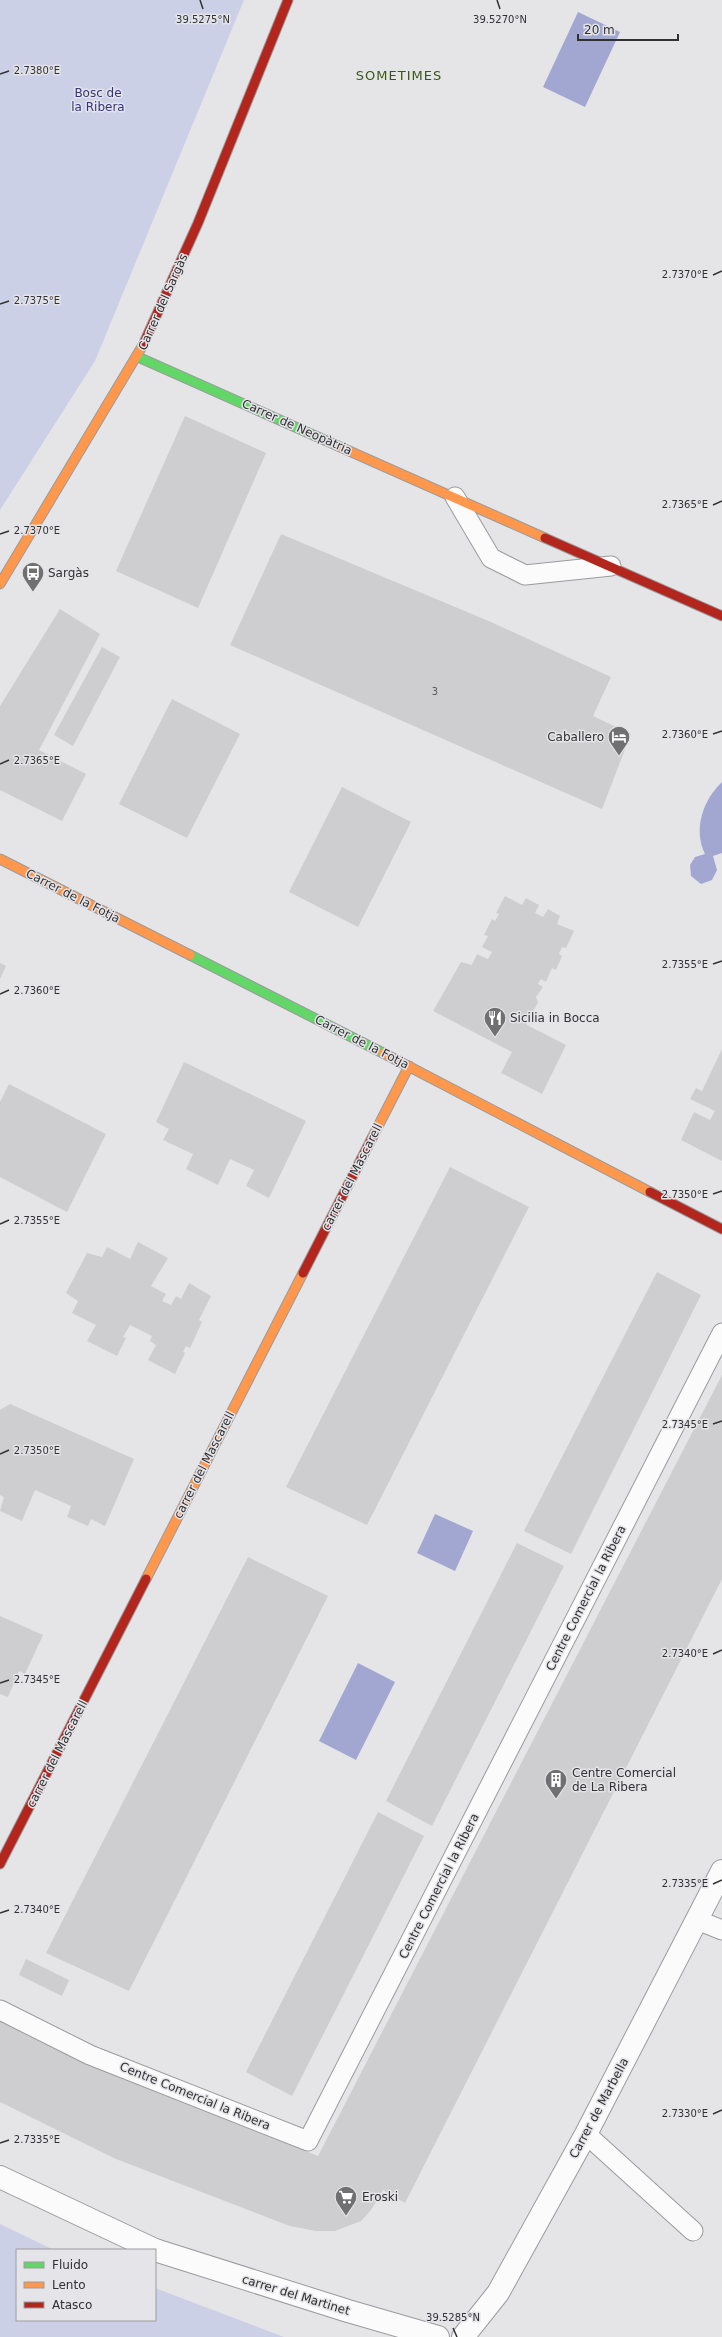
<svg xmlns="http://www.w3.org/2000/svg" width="722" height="2337" font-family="'DejaVu Sans',sans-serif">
	<rect width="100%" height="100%" fill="#e5e5e8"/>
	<!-- green -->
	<g fill="#ccd0e7">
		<polygon points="0,0 244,0 95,361 0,510"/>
		<polygon points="0,2224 54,2250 17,2250 17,2320 155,2320 155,2288 284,2337 0,2337"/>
	</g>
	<!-- water -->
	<g fill="#a2a7d2">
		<polygon points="578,12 620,32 585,107 543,87"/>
		<path d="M722,782V853L713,856L717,870L712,880L701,884L691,876L690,865L695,857L705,854C693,829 703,800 722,782Z"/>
		<polygon points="435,1514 473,1531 455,1571 417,1553"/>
		<polygon points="358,1663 395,1682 356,1760 319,1741"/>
	</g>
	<!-- building -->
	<g fill="#ceced0">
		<polygon points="185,416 266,453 198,608 116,571"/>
		<polygon points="281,534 491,622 611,677 593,716 631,734 602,809 230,645"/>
		<polygon points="60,609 100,634 39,750 86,774 62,821 0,790 0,706"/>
		<polygon points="102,647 120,657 73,746 54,735"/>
		<polygon points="172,699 240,734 187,838 119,804"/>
		<polygon points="342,787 411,822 358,927 289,892"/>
		<polygon points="505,896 522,905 526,898 539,905 535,913 543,917 548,909 560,916 557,924 574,931 566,948 562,947 559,954 562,956 556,970 552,968 546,982 541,979 538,984 543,987 536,997 538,1002 533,1012 528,1013 525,1020 527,1025 566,1045 542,1094 501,1073 512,1052 433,1011 461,962 472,965 477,954 488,959 492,952 482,947 488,936 484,935 492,919 495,921 499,914 496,913"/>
		<polygon points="0,963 6,966 0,979"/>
		<polygon points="722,1049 722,1161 681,1140 694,1112 710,1120 715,1111 690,1099 696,1088 702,1091"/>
		<polygon points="184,1062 306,1121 269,1198 246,1186 254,1170 230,1159 218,1185 186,1169 193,1154 163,1140 169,1129 156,1122"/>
		<polygon points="9,1084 106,1134 67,1212 0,1177 0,1102"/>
		<polygon points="450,1167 529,1207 367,1525 286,1487"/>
		<polygon points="138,1242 168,1258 151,1286 166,1294 162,1301 171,1305 176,1296 181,1299 189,1283 211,1296 199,1320 202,1322 190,1348 186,1346 183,1352 185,1353 175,1374 148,1360 156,1345 150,1341 152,1336 130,1325 123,1337 126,1338 117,1356 87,1341 96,1325 72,1313 78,1301 66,1293 87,1253 102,1257 107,1247 130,1259"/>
		<polygon points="657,1272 701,1295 571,1554 524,1531"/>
		<polygon points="722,1375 722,1579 405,2203 383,2190 371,2210 361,2221 335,2231 316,2231 290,2226 116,2159 0,2102 0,2020 90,2065 318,2156"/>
		<polygon points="10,1404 134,1459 105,1526 91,1519 88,1526 67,1517 71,1506 35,1490 22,1521 0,1511 4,1497 0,1495 0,1410"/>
		<polygon points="517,1543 564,1566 432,1826 386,1801"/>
		<polygon points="248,1557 328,1596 129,1991 46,1953"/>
		<polygon points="0,1616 43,1635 25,1674 19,1671 8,1697 0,1694"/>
		<polygon points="378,1812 424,1836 292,2096 246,2072"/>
		<polygon points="26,1959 69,1980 62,1996 19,1975"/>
	</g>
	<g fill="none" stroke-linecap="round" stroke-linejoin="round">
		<!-- lane casing -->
		<g stroke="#9a9b9d" stroke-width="21">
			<g id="lane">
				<polyline points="455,497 491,558 525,575 611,566"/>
				<polyline points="697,1920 722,1930"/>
				<polyline points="0,2010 90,2055 308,2141 722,1333"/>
				<polyline points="586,2134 693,2231"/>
			</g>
		</g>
		<!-- street casing -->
		<g stroke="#9a9b9d" stroke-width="24">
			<g id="street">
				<polyline points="0,2177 155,2250"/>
				<polyline points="155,2250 348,2311 438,2337"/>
				<polyline points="463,2337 498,2293 586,2134 722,1871"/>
			</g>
		</g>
		<!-- fast casing -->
		<g stroke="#9a9b9d" stroke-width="11">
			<g id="fast">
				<polyline points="138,357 338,446"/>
				<polyline points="190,955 383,1053"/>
			</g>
		</g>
		<!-- slow casing -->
		<g stroke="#9a9b9d" stroke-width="11">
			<g id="slow">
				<polyline points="338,446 545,538"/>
				<polyline points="0,584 143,345"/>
				<polyline points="0,859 190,955"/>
				<polyline points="383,1053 650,1192"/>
				<polyline points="372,1138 409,1066"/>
				<polyline points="146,1579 303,1273"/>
			</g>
		</g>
		<!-- jam casing -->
		<g stroke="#9a9b9d" stroke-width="11">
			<g id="jam">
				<polyline points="143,345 198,223 288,0"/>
				<polyline points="545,538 722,616"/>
				<polyline points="650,1192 722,1229"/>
				<polyline points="303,1273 372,1138"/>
				<polyline points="0,1864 146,1579"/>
			</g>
		</g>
		<!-- lane -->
		<use href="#lane" stroke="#fbfbfc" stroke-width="19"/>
		<!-- street -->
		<use href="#street" stroke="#fbfbfc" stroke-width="22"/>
		<!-- fast -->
		<use href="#fast" stroke="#63d668" stroke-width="9"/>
		<!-- slow -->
		<use href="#slow" stroke="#ff974d" stroke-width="9"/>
		<!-- jam -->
		<use href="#jam" stroke="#b3261e" stroke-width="9"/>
	</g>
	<!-- ticks -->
	<path fill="none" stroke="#313133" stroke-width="1.5" d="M200,0L203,9M497,0L500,9M0,74L9,71M713,275L722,271M0,304L9,301M713,505L722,501M0,534L9,531M713,734L722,731M0,764L9,760M713,964L722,961M0,994L9,990M713,1194L722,1191M0,1224L9,1220M713,1424L722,1421M0,1454L9,1450M713,1654L722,1650M0,1683L9,1680M713,1884L722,1880M0,1913L9,1910M713,2114L722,2110M0,2143L9,2140M453,2328L457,2337"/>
	<!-- icons -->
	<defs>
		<g id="bus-pin" transform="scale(1.15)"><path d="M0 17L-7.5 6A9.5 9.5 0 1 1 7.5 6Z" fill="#707072" stroke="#e4e4e9"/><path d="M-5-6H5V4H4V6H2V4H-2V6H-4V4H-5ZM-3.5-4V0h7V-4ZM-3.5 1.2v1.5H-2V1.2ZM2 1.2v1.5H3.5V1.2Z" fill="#fff"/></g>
		<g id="hotel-pin" transform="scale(1.15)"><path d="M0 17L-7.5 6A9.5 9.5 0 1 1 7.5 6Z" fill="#707072" stroke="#e4e4e9"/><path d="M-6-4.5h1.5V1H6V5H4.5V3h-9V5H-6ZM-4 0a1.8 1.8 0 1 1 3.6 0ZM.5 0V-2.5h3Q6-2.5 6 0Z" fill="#fff"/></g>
		<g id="restaurant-pin" transform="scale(1.15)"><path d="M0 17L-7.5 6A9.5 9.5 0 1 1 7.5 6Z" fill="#707072" stroke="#e4e4e9"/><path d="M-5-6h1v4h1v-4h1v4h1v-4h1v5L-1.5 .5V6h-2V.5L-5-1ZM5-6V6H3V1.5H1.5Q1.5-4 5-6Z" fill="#fff"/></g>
		<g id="building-pin" transform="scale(1.15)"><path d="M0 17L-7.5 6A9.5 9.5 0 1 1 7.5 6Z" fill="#707072" stroke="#e4e4e9"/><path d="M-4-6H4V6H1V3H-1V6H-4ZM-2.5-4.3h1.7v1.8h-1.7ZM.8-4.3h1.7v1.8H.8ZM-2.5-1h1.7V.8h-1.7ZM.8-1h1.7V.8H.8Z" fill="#fff"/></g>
		<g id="supermarket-pin" transform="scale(1.15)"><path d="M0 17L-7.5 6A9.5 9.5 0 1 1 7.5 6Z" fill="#707072" stroke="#e4e4e9"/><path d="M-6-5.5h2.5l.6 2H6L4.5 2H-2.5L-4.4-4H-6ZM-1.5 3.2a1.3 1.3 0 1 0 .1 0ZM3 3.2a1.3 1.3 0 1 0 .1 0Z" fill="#fff"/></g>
	</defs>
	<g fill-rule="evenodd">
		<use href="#bus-pin" x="33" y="573"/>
		<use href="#hotel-pin" x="619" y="737"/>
		<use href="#restaurant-pin" x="495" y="1018"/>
		<use href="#building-pin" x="556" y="1780"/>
		<use href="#supermarket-pin" x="346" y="2197"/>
	</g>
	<g text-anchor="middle" stroke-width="3" stroke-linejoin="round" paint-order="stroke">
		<!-- number labels -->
		<g font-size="10" fill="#58585a">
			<text x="435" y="695">3</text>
		</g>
		<!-- park labels -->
		<g font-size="12" fill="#34347c" stroke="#e4e4e9">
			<text x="98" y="97">Bosc de<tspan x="98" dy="14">la Ribera</tspan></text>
		</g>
		<!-- street labels -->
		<g font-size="12" fill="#313133" stroke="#e4e4e9">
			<text transform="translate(163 302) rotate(-66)" y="4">Carrer del Sargàs</text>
			<text transform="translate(297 427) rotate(24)" y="4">Carrer de Neopàtria</text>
			<text transform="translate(73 896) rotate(27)" y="4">Carrer de la Fotja</text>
			<text transform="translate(362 1042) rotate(27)" y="4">Carrer de la Fotja</text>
			<text transform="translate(352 1177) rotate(-63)" y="4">carrer del Mascarell</text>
			<text transform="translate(204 1465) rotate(-63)" y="4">carrer del Mascarell</text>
			<text transform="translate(586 1598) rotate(-63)" y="4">Centre Comercial la Ribera</text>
			<text transform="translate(57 1754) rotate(-63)" y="4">carrer del Mascarell</text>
			<text transform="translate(439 1886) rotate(-63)" y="4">Centre Comercial la Ribera</text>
			<text transform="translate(195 2096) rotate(22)" y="4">Centre Comercial la Ribera</text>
			<text transform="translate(599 2108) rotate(-62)" y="4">Carrer de Marbella</text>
			<text transform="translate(296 2295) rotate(17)" y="4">carrer del Martinet</text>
		</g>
		<!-- poi labels -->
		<g font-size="12" fill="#313133" stroke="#e4e4e9" text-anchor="start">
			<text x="48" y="577">Sargàs</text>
			<text x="604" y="741" text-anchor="end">Caballero</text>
			<text x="510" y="1022">Sicilia in Bocca</text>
			<text x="572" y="1777">Centre Comercial<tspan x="572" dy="14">de La Ribera</tspan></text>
			<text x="362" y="2201">Eroski</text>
		</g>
		<!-- neighbourhood labels -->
		<g font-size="13" letter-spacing="1" fill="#3b560f" stroke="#e4e4e9">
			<text x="399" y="80">SOMETIMES</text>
		</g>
	</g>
	<g font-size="10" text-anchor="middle" fill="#313133" stroke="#e4e4e9" stroke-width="3" stroke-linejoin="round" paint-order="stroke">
		<text x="500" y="23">39.5270°N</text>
		<text x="203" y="23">39.5275°N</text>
		<text x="37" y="74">2.7380°E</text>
		<text x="685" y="278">2.7370°E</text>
		<text x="37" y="304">2.7375°E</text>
		<text x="685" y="508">2.7365°E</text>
		<text x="37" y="534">2.7370°E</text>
		<text x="685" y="738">2.7360°E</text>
		<text x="37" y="764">2.7365°E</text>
		<text x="685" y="968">2.7355°E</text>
		<text x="37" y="994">2.7360°E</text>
		<text x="685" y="1198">2.7350°E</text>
		<text x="37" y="1224">2.7355°E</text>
		<text x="685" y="1428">2.7345°E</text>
		<text x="37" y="1454">2.7350°E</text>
		<text x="685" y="1657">2.7340°E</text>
		<text x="37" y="1683">2.7345°E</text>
		<text x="685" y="1887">2.7335°E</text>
		<text x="37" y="1913">2.7340°E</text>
		<text x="685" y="2117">2.7330°E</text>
		<text x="37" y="2143">2.7335°E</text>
		<text x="453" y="2321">39.5285°N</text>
	</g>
	<!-- legend -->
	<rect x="16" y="2249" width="140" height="72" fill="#e4e4e9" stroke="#9c9ca0"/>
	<rect x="24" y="2262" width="20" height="6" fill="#63d668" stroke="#9c9ca0"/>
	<text x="52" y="2269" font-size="12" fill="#313133">Fluido</text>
	<rect x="24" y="2282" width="20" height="6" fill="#ff974d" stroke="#9c9ca0"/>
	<text x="52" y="2289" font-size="12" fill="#313133">Lento</text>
	<rect x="24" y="2302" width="20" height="6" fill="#b3261e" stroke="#9c9ca0"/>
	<text x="52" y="2309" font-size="12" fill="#313133">Atasco</text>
	<!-- scale -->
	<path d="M578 34v6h100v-6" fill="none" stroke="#313133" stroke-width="2"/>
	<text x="584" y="34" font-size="12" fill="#313133" stroke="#e4e4e9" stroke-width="3" paint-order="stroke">20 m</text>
</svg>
